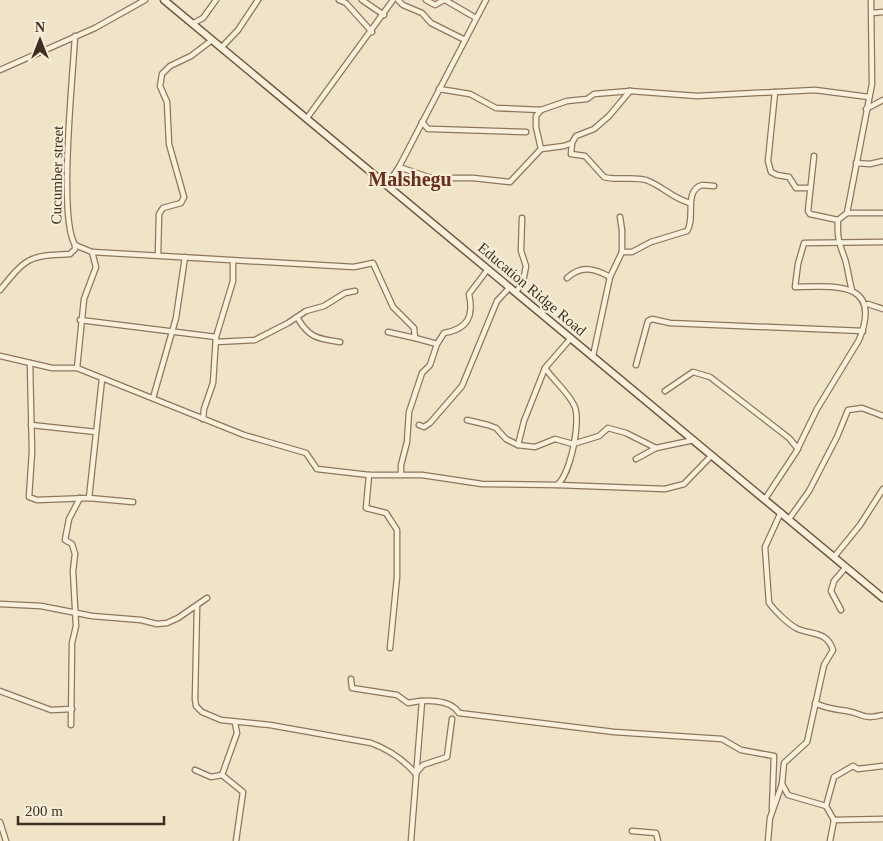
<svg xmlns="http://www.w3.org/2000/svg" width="883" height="841" font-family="Georgia,serif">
	<rect width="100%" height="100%" fill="#f0e4c8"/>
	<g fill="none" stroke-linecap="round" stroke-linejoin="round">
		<!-- street casing -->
		<g stroke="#8d765c" stroke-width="7">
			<g id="street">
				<polyline points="339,0 346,3 372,32"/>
				<polyline points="362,0 384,15"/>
				<polyline points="398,0 403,5 422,13 431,23 465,40"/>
				<polyline points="426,0 435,5 444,0"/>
				<polyline points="445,0 476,18"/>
				<polyline points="872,13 883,12"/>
				<polyline points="192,24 203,18 216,0"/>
				<polyline points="221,48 238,30 258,0"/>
				<polyline points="0,70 95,28 145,0"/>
				<polyline points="439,89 470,94 496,108 541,110 567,101 587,99 594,94 630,91 697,96 815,90 869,97"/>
				<polyline points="775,92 768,161 771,172 777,175 789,177 796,188 809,188"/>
				<polyline points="866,109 883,100"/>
				<polyline points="307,118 393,0"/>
				<polyline points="422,122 428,129 432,129 526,132"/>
				<path d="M572,143L571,154L585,156L604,177C617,181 632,176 646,180C663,186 671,198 690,203"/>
				<polyline points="541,149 536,127 536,116 541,110"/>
				<polyline points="814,156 808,211 810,214 838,220"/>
				<polyline points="856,163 870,164 883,161"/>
				<polyline points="399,167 431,178 473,178 510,182 541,149 564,146 572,143 576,136 594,129 609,116 630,91"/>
				<polyline points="387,185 399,167 486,0"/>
				<polyline points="847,213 883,213"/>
				<polyline points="92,252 354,267 373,263 393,307 414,328 415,338 437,344"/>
				<path d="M622,252H632L651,242L687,231C696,218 683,191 702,185L714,186"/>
				<polyline points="158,255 159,214 163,208 181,203 184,197 169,144 167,102 160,86 162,74 170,66 191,56 212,40"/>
				<path d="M567,278C581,265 594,268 610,277"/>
				<path d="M0,290C27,257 28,256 70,254L75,249V245"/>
				<path d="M852,290C849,280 848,269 845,259C839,243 837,238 838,220L847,213L872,84L871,0"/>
				<polyline points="516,292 523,282 526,266 521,251 522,218"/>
				<polyline points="868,304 883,309"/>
				<path d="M297,317C308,337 317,339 340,342"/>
				<polyline points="80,320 216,337"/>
				<polyline points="388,332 415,338"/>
				<polyline points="216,342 255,340 288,323 306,311 324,306 345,293 355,291"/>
				<path d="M0,356L52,368H77L84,299L96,267L92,252L75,245C58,217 73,76 75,36"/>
				<polyline points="593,356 610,277 622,252 622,230 620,217"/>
				<polyline points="30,363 32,452 29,497 37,500 89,498 133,502"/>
				<polyline points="636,365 648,321 652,319 670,323 863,331"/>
				<path d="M77,368L244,435L306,453L317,469L369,475H422L482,484L557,485C570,476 582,419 574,405C567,391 554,381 545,368L571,338"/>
				<polyline points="665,391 693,372 710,377 789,438 798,449"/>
				<polyline points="153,398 176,318 185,257"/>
				<polyline points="203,419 204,409 213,383 216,337 233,281 233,262"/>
				<polyline points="467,420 488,425 496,428 506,439 518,445 535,447 555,439 573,444 599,436 608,428 626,433 656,448 694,440"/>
				<polyline points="31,425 96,432"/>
				<polyline points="419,425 424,427 430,423 462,386 497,301 510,287"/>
				<polyline points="518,445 524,421 545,368"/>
				<polyline points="636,459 656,448"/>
				<path d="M401,474V465L407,442L409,412L422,373L430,365L437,344L444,333C468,329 474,316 469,294L488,269"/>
				<polyline points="369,475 366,508 386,513 397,530 397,577 390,648"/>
				<polyline points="558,485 665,489 684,484 712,455"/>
				<polyline points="89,498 102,379"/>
				<path d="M765,499L796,452L817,409L859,340C883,281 836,286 795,287L798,264L804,243L883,242"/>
				<polyline points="789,519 809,491 837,437 848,410 862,408 883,416"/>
				<polyline points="834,557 860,525 883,489"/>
				<polyline points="0,604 41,606 92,616 141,620 157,624 167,623 178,618 207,598"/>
				<path d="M197,607L195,699L196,706L202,712L221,720L270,725L371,743C390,750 403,759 416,774"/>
				<polyline points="841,610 831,591 834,581 846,567"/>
				<path d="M351,679L352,688L397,695L408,703C423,700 450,698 459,713L614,732L722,739L741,750L774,756L772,809"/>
				<polyline points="0,691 51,710 72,709"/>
				<path d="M815,703C827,709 835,709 847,711C864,714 862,720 883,715"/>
				<polyline points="235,723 237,733 222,775 243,792 236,841"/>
				<polyline points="71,725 72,643 76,626 73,571 75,554 72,544 65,540 69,519 80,498"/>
				<polyline points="195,770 211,777 222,775"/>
				<polyline points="416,773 423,765 447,757 452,719"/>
				<polyline points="782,784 788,795 826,806 834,820 883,819"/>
				<polyline points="826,806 834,777 853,766 858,769 883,766"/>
				<polyline points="0,822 6,841"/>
				<polyline points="632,831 656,833 658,841"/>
				<polyline points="411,841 422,701"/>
				<path d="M768,841L770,818L782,784L784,763L807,742L824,665L833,650C827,631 812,635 798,629C789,625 775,611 769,603L765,547L781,512"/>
				<polyline points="830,841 834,820"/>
			</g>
		</g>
		<!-- secondary casing -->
		<g stroke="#6f573f" stroke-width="9">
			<polyline id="secondary" points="164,0 883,598"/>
		</g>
		<!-- street -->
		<use href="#street" stroke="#faf1dc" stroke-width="4.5"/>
		<!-- secondary -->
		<use href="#secondary" stroke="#faf1dc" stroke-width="6"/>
	</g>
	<g text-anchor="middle" stroke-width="4.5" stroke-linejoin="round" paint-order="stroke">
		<!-- street labels -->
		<g font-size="15" fill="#3d2e20" stroke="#f7eed8">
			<text transform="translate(57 175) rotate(-89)" y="5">Cucumber street</text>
			<text transform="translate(532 289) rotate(40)" y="5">Education Ridge Road</text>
		</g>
		<!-- district labels -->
		<g font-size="20" font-weight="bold" fill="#6b2e1e" stroke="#f7eed8">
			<text x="410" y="186">Malshegu</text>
		</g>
	</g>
	<!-- north arrow -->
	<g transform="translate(40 40)" stroke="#f7eed8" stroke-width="4" paint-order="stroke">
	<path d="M0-4L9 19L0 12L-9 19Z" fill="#3d2e20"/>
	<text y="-8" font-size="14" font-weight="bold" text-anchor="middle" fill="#3d2e20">N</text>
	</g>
	<!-- scale -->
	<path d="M18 816v8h146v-8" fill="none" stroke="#3d2e20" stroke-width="2.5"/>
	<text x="25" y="816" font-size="15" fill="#3d2e20" stroke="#f7eed8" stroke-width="4" paint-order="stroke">200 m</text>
</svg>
